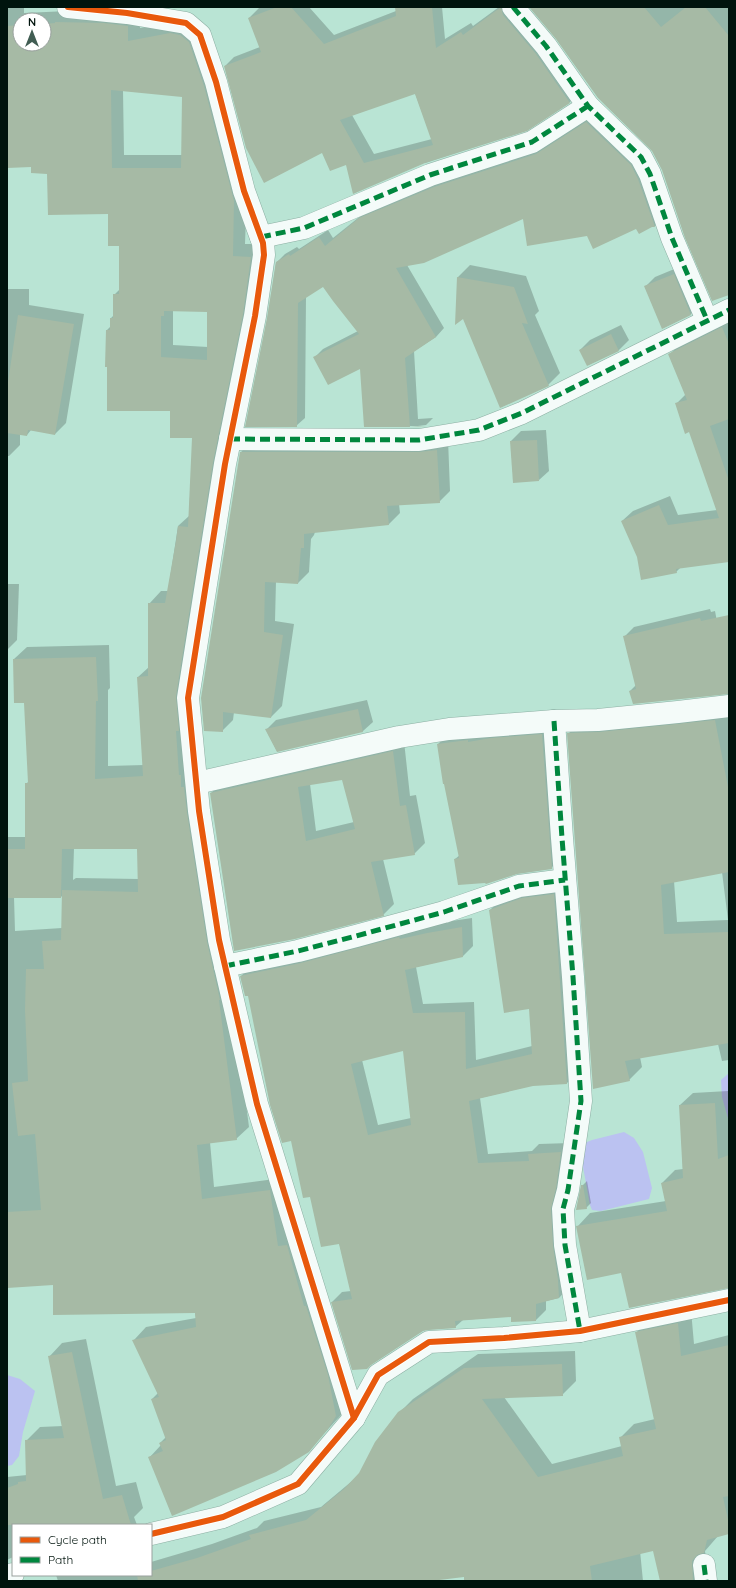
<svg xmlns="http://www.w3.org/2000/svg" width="736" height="1588" font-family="Quicksand,sans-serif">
	<rect width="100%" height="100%" fill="#b9e4d4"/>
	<!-- water -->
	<g fill="#bbc2f1">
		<polygon points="729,1073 729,1122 722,1097 721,1080"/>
		<polygon points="624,1132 634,1138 643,1152 652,1188 649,1199 601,1211 592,1210 590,1205 581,1156 582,1144 592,1140"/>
		<polygon points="7,1375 20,1379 35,1391 23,1432 19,1456 12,1465 7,1466"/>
	</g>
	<!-- shadow -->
	<g fill="#0003" fill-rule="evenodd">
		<path d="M7,7H24V13L68,11L140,13V28L184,21L247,188L245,244H263L188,683L231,988L249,1127L236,1139L210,1142L214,1187L282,1178L348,1403L341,1415L308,1451L149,1458L161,1445L160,1443L166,1437L152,1399L158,1393L134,1340L146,1327L196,1318L195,1312L54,1284L7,1287V837H26V784L29,781L25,702L14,659L27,647L109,645L110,688L108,690V766L144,765L138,677L149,667V604L161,591H168L178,526L189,516L193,437L107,330L111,326V318L114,315V295L120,289V245L109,213L48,173L32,166L7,167ZM20,20H44V44H20ZM123,90L183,96L182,155H124ZM173,310L208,311V347L173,345ZM74,848H138L139,879L76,878L73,880ZM63,895L62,928L15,931L14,897H61Z"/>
		<path d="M263,7H309L334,35L396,11V7H442L445,39L471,23L473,26L499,7H514L579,92L570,102L526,130L425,163L347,164L322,152L225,66L234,57L260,47L249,18L259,8ZM415,93L432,139L374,154L352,115Z"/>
		<polygon points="531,7 729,7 729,294 653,150"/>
		<polygon points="595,114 639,156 663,218 655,226 588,235 523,217 407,265 444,328 436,337 414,351 418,419 433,418 426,425 418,426 365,426 361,368 315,357 323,349 358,331 324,285 306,297 305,418 296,426 268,319 276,263 285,254 297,247 299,249 328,230 333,238 368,210"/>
		<polygon points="470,265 526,276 539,311 535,315 560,373 548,385 501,407 464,318 456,323 458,277"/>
		<polygon points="684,265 700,304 691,314 663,328 645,287 655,277"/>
		<polygon points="7,289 29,289 29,305 84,314 66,423 55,434 31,430 27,435 20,434 20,445 9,456 7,456"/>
		<polygon points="729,320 729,561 681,567 676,572 638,557 622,521 633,511 670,496 678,515 717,510 690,431 676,404 686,394 670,354 680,344"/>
		<polygon points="621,325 629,340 619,350 588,365 580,350 590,340"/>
		<polygon points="546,430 549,471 539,480 511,441 521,431"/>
		<polygon points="448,439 450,491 439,502 399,504 400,513 389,524 315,532 314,535 311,539 309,572 298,583 276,581 275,621 294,624 282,706 271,717 234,712 233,720 222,731 205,730 241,452 252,441"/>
		<polygon points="7,584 19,584 17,640 7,650"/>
		<polygon points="710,609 711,612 715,611 729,685 630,691 636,685 624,637 634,627"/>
		<polygon points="367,700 373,722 363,731 277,751 266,730 276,720"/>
		<path d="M729,713V1060L722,1061L718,1044L640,1057L642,1067L629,1080L594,1087L568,734L581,721ZM722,872L728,920L677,922L674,881Z"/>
		<polygon points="553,724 562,857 551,868 517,873 455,859 460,855 438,744 449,733"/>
		<path d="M404,741L410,796L416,795L425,843L414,854L383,859L394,904L383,915L211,793L222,782ZM343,779L354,822L316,831L310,784Z"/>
		<path d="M564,885L577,1073L567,1083L533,1085L480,1098L488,1154L532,1151L539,1144L570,1143L569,1287L559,1298L546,1301V1310L536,1320L512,1321V1316L463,1320L455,1327L422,1330L332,1302L342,1292L351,1291L339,1242L311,1196L292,1140L249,994L241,976L251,966L438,923L472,918L473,946L463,956L416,967L423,1004L474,1002L476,1060L532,1046L530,1008L490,910L500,900ZM404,1050L411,1118L378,1125L362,1060Z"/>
		<polygon points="728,1091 729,1115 729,1287 622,1272 578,1226 590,1213 666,1201 662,1183 675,1170 683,1169 680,1105 693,1093"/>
		<polygon points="587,1181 591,1203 586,1208 582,1186"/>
		<polygon points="691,1310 694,1344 729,1335 729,1533 718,1536 705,1551 707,1567 700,1581 661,1581 644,1508 636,1510 643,1581 515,1581 512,1546 424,1581 58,1581 56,1575 151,1575 151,1562 212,1544 257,1528 264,1521 321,1507 358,1476 399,1413 413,1399 478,1354 575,1351 576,1381 562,1395 504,1397 552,1464 622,1446 620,1438 634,1424 655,1419 636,1333 649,1319"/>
		<polygon points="86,1339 116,1486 136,1482 143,1508 134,1517 137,1525 13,1525 13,1557 7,1560 7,1477 27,1475 26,1441 40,1427 63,1426 49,1357 62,1343"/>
	</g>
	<!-- building -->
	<g fill="#a6baa5" fill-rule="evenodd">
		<path d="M277,7H291L324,44L396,16L395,7H432L436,48L461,32L463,35L501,7L503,15L536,54L570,103L527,131L425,163L353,194L346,165L330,171L322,153L264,183L246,148L224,66L261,52L248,18ZM415,94L433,145L364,163L340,120Z"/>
		<polygon points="529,7 644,7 661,27 686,7 705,7 729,36 729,295 712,301 685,238 662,170 652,151 598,98 556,39"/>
		<path d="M55,22L104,23L128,26V41L170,33L180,35L189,42L204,86L234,201L233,256L251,257L243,314L213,462L176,696L179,731H176L179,775H181V787H184L187,813L207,942L220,1000H219L237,1140L197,1145L202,1199L270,1190L278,1246L287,1245L304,1306H306L328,1375L336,1416L328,1429L309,1452L276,1472L172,1516L148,1457L163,1451L159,1443L166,1440L151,1399L159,1397L132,1340L196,1327L195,1313L53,1315V1285L7,1288V1212L41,1210L35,1134L18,1136L12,1083L28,1081L25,1010L26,969H44L42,941L61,940L62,890L138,892L137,849H62L61,898H7V849H25V783H28L24,703H14L13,659L96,657L98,701H96L95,779L143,776L137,677L148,676V603H165L176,541L178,526L188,527L192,438H170V411H107V367H105L106,330H110V318H113V294H119V246H108V214L48,215L47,174L31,173V167L7,168V26L20,25V44H44V24L55,23ZM111,90L182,97L181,168H112ZM164,311L207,312V360L161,357V316H164Z"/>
		<polygon points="586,122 631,165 638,179 655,227 652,227 639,234 636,229 593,249 587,236 527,246 523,219 424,263 396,268 436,337 405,358 410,427 426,426 418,427 364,427 360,369 328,385 313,357 359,334 333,301 323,287 298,303 297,427 245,427 267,318 276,262 289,254 290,256 319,237 325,246 359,218 434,187 536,154"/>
		<polygon points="674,274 691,315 662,329 644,286"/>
		<polygon points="457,277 514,287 528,324 522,323 549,386 500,408 463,319 455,325"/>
		<polygon points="18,315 74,324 55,435 28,430 27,436 7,433 7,389"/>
		<polygon points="722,327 729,344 729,419 710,426 729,481 729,562 676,569 677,573 641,580 637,557 621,521 659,505 668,525 719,518 689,432 685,434 675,403 687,400 668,354"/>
		<polygon points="611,334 619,351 587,366 579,350"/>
		<polygon points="537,440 539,481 513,483 510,441"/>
		<polygon points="437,450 440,503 387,506 389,525 304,534 304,548 301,548 298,584 265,582 264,632 283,635 271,718 223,712 223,732 204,731 201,698 240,452 419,452"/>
		<polygon points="729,615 729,694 633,704 629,691 636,689 623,636 700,618 701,621"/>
		<polygon points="358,709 363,732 277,752 265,729"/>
		<polygon points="715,720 729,792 729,872 661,885 664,934 729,932 729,1043 625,1061 630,1081 593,1089 567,733 599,732"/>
		<polygon points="542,734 552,869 517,874 486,884 485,883 458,885 454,859 459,858 444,784 443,784 437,744 468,740 468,742 491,738"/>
		<path d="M393,751L400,806L406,805L415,855L371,862L384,916L295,939L234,951L210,793ZM342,780L355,829L306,841L298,787Z"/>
		<path d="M554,894L567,1084L533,1086L469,1101L478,1163L529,1161L528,1154L561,1152L556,1188L551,1209L553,1246L558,1280L559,1298L536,1304V1321L511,1322V1317L455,1321L456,1328L428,1330L423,1331L371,1365L367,1369L352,1370L331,1302L352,1299L339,1244L321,1247L310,1197L303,1198L291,1141L282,1143L270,1105L248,996H245L240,976L301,963L399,937L400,939L427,933L462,927L463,957L405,970L413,1013L465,1012L466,1069L532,1054L529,1009L504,1013L489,910L522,898ZM403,1051L411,1125L368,1135L351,1064Z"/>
		<polygon points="715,1103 718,1159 729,1155 729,1288 629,1308 621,1273 587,1280 576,1226 667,1211 661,1183 683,1178 679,1105"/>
		<polygon points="581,1185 583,1185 587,1209 576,1210"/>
		<polygon points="678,1323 681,1356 729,1345 729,1496 723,1497 729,1524 729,1534 707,1540 704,1553 697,1555 692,1561 693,1581 660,1581 653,1551 590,1566 592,1581 464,1581 464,1577 431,1581 138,1581 137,1575 151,1575 151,1571 197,1558 251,1539 249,1535 306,1520 344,1489 359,1473 375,1442 398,1412 464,1368 562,1364 563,1396 482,1399 538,1477 623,1456 619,1437 656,1429 635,1332"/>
		<polygon points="72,1352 103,1499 122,1495 131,1525 7,1525 7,1488 18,1484 18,1482 26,1481 25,1440 64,1438 48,1356"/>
	</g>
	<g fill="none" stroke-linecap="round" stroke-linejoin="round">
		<!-- minor casing -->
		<g stroke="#8cafa3" stroke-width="23">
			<g id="minor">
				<polyline points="68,7 127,13 186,23 200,35 216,82 244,191 263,243 264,255 255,316 225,464 188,698 199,811 219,940 257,1104 354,1418"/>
				<polyline points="513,7 546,46 588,106 641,157 650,174 672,238 707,320"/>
				<polyline points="261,237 304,228 430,175 532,142 588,106"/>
				<polyline points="230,439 419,440 479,430 522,413 729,310"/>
				<polyline points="554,721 562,838 573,977 581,1101 568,1190 563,1209 565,1245 580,1331"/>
				<polyline points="197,783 399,737 449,729 554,721 598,720 678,712 729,706"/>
				<polyline points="225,966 298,951 356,936 444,912 519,886 565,880"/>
				<polyline points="704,1565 706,1581"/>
			</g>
		</g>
		<!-- tertiary casing -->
		<g stroke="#8cafa3" stroke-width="23">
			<g id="tertiary">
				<polyline points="151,1534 223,1517 298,1484 354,1418 378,1375 429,1342 504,1338 580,1331 729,1300"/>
				<polyline points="7,1576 13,1574"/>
			</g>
		</g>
		<!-- minor -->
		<use href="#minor" stroke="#f4fbf9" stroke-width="22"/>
		<!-- tertiary -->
		<use href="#tertiary" stroke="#f4fbf9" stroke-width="22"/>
		<!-- quiet -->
		<g stroke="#00873e" stroke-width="5" stroke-dasharray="10 5" stroke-linecap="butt">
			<polyline points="513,7 546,46 588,106 641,157 650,174 672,238 707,320"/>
			<polyline points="261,237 304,228 430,175 532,142 588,106"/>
			<polyline points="230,439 419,440 479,430 522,413 729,310"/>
			<polyline points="554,721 562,838 573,977 581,1101 568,1190 563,1209 565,1245 580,1331"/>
			<polyline points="225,966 298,951 356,936 444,912 519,886 565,880"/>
			<polyline points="704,1565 706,1581"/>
		</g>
		<!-- cycleway casing -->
		<g stroke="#fff" stroke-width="8">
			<g id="cycleway">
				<polyline points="68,7 127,13 186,23 200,35 216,82 244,191 263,243 264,255 255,316 225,464 188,698 199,811 219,940 257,1104 354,1418"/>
				<polyline points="151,1534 223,1517 298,1484 354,1418 378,1375 429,1342 504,1338 580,1331 729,1300"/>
			</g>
		</g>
		<!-- cycleway -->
		<use href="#cycleway" stroke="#e8590c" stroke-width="6"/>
	</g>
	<!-- border -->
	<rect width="736" height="1588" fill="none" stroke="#00140d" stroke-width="16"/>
	<!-- legend -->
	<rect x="12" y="1524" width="140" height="52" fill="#ffffff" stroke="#99a19e"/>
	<rect x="20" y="1537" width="20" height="6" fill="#e8590c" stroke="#99a19e"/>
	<text x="48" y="1544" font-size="12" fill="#00140d">Cycle path</text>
	<rect x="20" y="1557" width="20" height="6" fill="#00873e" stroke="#99a19e"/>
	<text x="48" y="1564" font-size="12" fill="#00140d">Path</text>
	<!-- north arrow -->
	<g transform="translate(32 32)"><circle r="19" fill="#ffffff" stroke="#99a19e"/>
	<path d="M0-3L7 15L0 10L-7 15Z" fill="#415d53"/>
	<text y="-6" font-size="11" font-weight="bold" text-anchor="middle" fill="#00140d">N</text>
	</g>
</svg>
